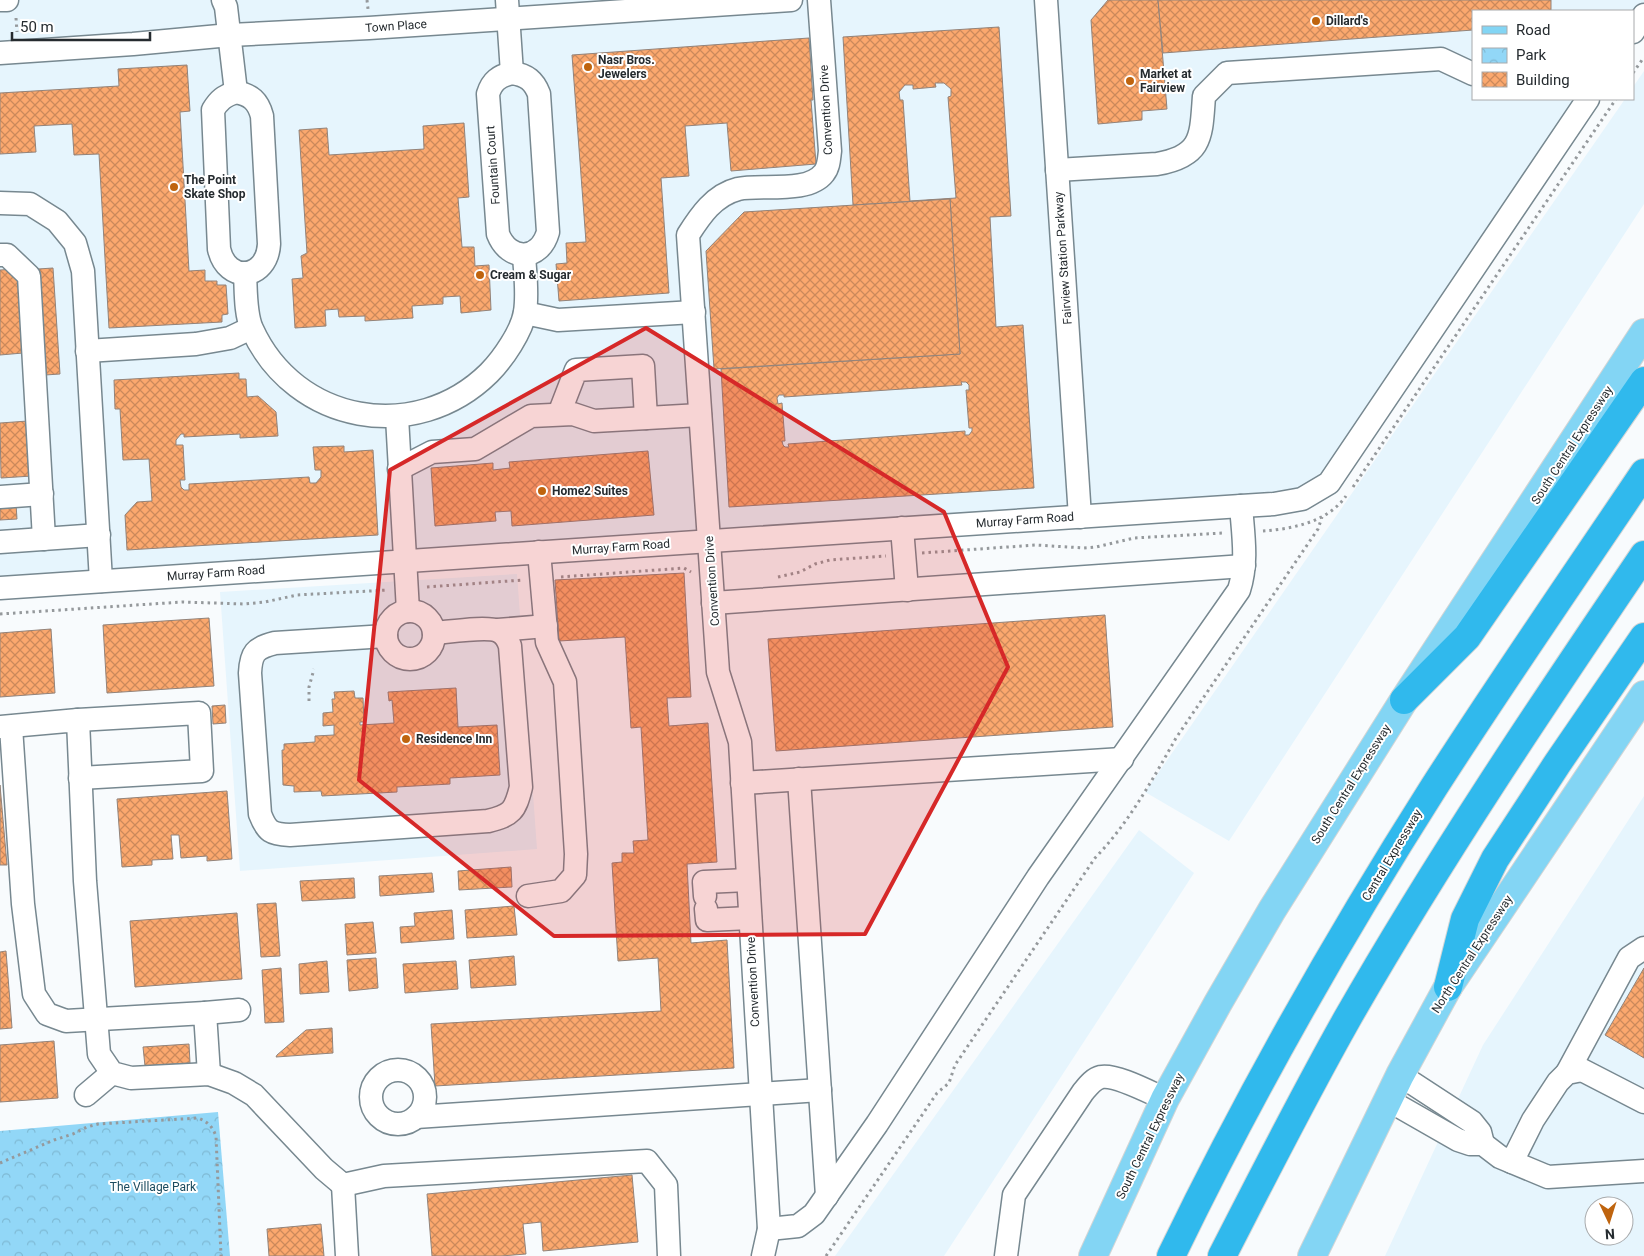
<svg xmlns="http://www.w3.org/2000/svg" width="1644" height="1256" font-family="Roboto,sans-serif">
	<defs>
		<pattern id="park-crowns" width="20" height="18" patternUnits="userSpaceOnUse" patternTransform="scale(1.25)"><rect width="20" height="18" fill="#92d7f7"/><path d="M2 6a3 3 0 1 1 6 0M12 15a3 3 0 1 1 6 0" fill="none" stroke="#7eb9d4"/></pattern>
		<pattern id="building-cross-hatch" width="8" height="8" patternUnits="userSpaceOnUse" patternTransform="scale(1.25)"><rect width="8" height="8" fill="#fba86e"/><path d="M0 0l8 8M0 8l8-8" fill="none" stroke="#cb895b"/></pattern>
	</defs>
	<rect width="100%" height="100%" fill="#f8fbfd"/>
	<!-- built -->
	<g fill="#e6f5fd" fill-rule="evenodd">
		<polygon points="0,0 1644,0 1644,19 1633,35 1633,11 1473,11 1473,99 1589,99 1315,493 0,578"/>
		<polygon points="1644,71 1644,204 1229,841 1145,792 1625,99 1633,99 1633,87"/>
		<polygon points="517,574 537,849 240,871 220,592"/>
		<path d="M1644,796V1256H1385L1483,1045ZM1594,1206H1624V1236H1594Z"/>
		<polygon points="1139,830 1194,873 944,1256 835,1256"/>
	</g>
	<!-- park -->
	<polygon fill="url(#park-crowns)" points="218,1112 230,1256 0,1256 0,1131"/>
	<!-- building -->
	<g fill="url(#building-cross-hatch)" stroke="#92837a" fill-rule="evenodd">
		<polygon points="1108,0 1158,0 1167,109 1142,111 1142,120 1098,124 1091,20"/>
		<polygon points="1158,0 1551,0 1551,11 1473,11 1473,30 1163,53"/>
		<path d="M999,27L1011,216L990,217L996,327L1023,325L1034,488L729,507L721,369L960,354L950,199L853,205L843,37ZM935,83H944L951,89V96L948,97L956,198L910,201L903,100H900L899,92L905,85H913V89L936,87ZM961,382H966L969,385V390H966L969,428H972V431L969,435H965V431L788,444L789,447H785L783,445L782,441H785L782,403L778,404L777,398L779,395H784V397L962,385Z"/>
		<polygon points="809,38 813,100 811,100 816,164 731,171 727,123 685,126 689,176 661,178 669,293 559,301 556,264 567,263 566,243 586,242 572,55"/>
		<polygon points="187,65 190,111 180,112 189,271 205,270 205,281 217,281 217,285 226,285 228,314 222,315 222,322 109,328 99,154 74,155 72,124 34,126 36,152 0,154 0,93 119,86 118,69"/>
		<polygon points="464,123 469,197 458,198 462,247 474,247 475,266 489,265 491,310 461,313 460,296 443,297 443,304 412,306 413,318 365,321 365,316 339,317 338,309 325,310 326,326 295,328 292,279 303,278 301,256 307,253 299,130 327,128 329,155 424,149 423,126"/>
		<polygon points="950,199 960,354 714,369 706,251 744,212"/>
		<polygon points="53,268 60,374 45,375 38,269"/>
		<polygon points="17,269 23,353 0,355 0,270"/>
		<polygon points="239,373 239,379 246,379 247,397 258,396 276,412 278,436 240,438 240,434 184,437 184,434 181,434 176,440 176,445 183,445 185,480 180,480 181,487 184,490 189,490 189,484 309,477 310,483 316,483 321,477 321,470 315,470 313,447 344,446 344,452 373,450 378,535 127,550 125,515 137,502 152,501 149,459 123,460 120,409 115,409 114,380"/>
		<polygon points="28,421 32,476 1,478 0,423"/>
		<polygon points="648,451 654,515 512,526 511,511 495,512 496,521 435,526 431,468 493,463 493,470 510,468 509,462"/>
		<polygon points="16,504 17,519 0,520 0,506"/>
		<polygon points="684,573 691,697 667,698 669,726 708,723 717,862 687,864 691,943 727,940 734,1068 435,1086 431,1024 661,1011 658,958 618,961 612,863 622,862 622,853 634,853 633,841 648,840 641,727 631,728 625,637 559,641 555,580"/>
		<polygon points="1105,615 1113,727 776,751 768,639"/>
		<polygon points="209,618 214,686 107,693 103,625"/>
		<polygon points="51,629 55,693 0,697 0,633"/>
		<polygon points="456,688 458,727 497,725 500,775 450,778 450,784 397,787 397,792 322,796 321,791 294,792 294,786 283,785 282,750 284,750 284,744 315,742 315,736 334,735 334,725 323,726 323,713 333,712 332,699 335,699 334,692 354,691 355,698 363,698 364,722 360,722 360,725 394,723 392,700 389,701 388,692"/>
		<polygon points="225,705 226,723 213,724 212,706"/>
		<polygon points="0,785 7,865 0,865"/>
		<polygon points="227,791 232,859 207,861 207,856 181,858 179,835 171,835 173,859 152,860 152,865 122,867 117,799"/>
		<polygon points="511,867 512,887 459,890 458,871"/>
		<polygon points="432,873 434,892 380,896 379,876"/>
		<polygon points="354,878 355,898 302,901 300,881"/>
		<polygon points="276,903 280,956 261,957 257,904"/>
		<polygon points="514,906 517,935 467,938 465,910"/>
		<polygon points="452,910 454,939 401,943 400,927 415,926 414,913"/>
		<polygon points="237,913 242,979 135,987 130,921"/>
		<polygon points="373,922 376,953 347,955 345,924"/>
		<polygon points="6,951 12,1028 0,1029 0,952"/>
		<polygon points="514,956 516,985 471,988 469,960"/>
		<polygon points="376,958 378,988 349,991 347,960"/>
		<polygon points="327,961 329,992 300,994 299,964"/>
		<polygon points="456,961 458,989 405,993 403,964"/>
		<polygon points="281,968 284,1022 265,1023 262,970"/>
		<polygon points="1644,968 1644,1058 1605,1035"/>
		<polygon points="332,1028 333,1053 276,1057 277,1055 306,1030"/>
		<polygon points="54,1041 58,1098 0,1102 0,1045"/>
		<polygon points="189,1044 190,1063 145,1066 143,1047"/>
		<polygon points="632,1175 638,1242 543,1251 541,1222 523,1224 526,1254 501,1256 432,1256 427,1194"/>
		<polygon points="321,1224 324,1256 269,1256 267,1229"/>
	</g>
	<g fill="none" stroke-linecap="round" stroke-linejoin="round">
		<!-- minor casing -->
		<g stroke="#778890" stroke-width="25">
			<g id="minor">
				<polyline points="0,0 7,0"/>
				<polyline points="223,0 226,7 236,92"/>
				<polyline points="507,0 512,73"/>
				<polyline points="1046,0 1080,517"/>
				<polyline points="1633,32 1644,15"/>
				<polyline points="0,53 133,44 230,35 369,28 791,0"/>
				<path d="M512,73C527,75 534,81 539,94L548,232C540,261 509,262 498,234L488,94C492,81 499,76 512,73Z"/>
				<path d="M236,92C251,95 258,101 262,116L269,244C267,280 227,284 219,249L213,110C219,100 224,96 236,92Z"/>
				<path d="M1057,170L1157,164C1203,156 1201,136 1204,96L1227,73L1441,59L1473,74"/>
				<polyline points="0,203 30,204 57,221 75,243 83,271 101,581"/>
				<polyline points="0,255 7,255 29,276 44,539"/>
				<path d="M245,273C246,290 245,314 252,329C295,424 416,445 489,373C503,359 522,331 525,312C528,293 525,273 524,255"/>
				<polyline points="525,313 558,320 694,312"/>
				<polyline points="87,351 196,344 230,338 251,328"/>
				<polyline points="559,414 576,370 643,366 646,418"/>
				<polyline points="397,417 408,611"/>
				<polyline points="399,469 432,452 475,449 531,416 573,414 594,421 700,415"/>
				<polyline points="0,497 42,494"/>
				<polyline points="902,528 907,590"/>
				<polyline points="0,542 99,535"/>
				<polyline points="0,588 1241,506 1274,504 1302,499 1329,483 1588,99"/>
				<polyline points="713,603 1244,566"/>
				<circle cx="410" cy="635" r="24"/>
				<polyline points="498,630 546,626"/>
				<path d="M386,636L275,643C255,648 251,653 250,673L260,814C267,832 271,834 290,835L488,821C512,815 515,811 521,787L510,646C508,640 505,634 498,631C487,626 448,632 434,633"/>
				<polyline points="78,720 199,713 202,771 80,778"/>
				<polyline points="0,727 78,720 85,881 99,1054 112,1073 131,1078 209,1074 234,1083 254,1095 324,1169 343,1185 384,1176 647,1161 666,1185 669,1256"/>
				<polyline points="11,727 23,904 34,994 47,1014 66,1021 205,1013 209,1074"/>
				<polyline points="799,779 827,1196"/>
				<polyline points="742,783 1122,759"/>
				<polyline points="528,896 561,891 575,875 576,854 565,682 547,642 539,552"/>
				<polyline points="705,896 704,882 748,880"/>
				<polyline points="706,909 707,920 750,918"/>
				<polyline points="205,1013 239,1010"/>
				<circle cx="398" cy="1097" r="27"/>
				<polyline points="1567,1073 1629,958 1644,948"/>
				<polyline points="1400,1075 1472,1122 1480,1132 1483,1144"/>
				<polyline points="86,1095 112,1073"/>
				<polyline points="1388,1100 1458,1140 1470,1144 1483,1144 1500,1157 1548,1177 1644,1171"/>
				<polyline points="416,1117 820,1090"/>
				<polyline points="1512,1162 1533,1120 1558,1082 1567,1073 1582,1070 1644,1102"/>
				<polyline points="343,1185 347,1256"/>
				<path d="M769,1229L798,1226L814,1214L877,1124L1038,877L1239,590C1248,562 1243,534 1241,506"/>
				<path d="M763,1256L769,1229L740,742L718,672L688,235C700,216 714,195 738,189C761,184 808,194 824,173C829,167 829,158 830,151L819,0"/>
				<path d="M1006,1256L1014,1195L1083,1092C1088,1086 1093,1079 1101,1077C1116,1074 1151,1093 1165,1099"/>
			</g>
		</g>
		<!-- major casing -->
		<g stroke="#d3d5d5" stroke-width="30">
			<g id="major">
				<polyline points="1093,1256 1165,1099 1218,1003 1272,910 1404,700 1644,333"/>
				<polyline points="1312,1256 1400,1075 1448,987 1644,695"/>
			</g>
		</g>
		<!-- highway casing -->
		<g stroke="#d3d5d5" stroke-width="30">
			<g id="highway">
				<polyline points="1404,700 1467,637 1644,381"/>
				<polyline points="1448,987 1465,919 1495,859 1557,764 1644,637"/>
				<path d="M1171,1256C1249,1095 1338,938 1434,787C1502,681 1574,577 1644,473"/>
				<path d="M1222,1256C1263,1176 1303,1097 1347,1019C1438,860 1541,707 1644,555"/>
			</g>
		</g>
		<!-- path -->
		<g stroke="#95999c" stroke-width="3" stroke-dasharray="2.5 4" stroke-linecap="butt">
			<polyline points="367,0 368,9"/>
			<polyline points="16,18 17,32"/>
			<polyline points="1633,73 1644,57"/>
			<polyline points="1353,487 1616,99"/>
			<path d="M1263,531C1292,529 1328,522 1346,496"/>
			<polyline points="922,553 1036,545 1084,548 1096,547 1134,538 1224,533"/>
			<polyline points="561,577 684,568 691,572"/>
			<polyline points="778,577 800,572 815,564 830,560 886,556"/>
			<polyline points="427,587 523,580"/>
			<polyline points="0,614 182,602 245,604 265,602 297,595 388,590"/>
			<polyline points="309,701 309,687 314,669"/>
			<path d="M0,1163L54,1140L73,1134L87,1127L98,1124L198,1118C208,1122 212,1126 216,1136L221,1256"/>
			<path d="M826,1256L937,1093L949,1083L955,1065L1095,858C1128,824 1153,779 1176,738L1318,529L1322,517"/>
		</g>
		<!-- minor -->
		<use href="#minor" stroke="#fff" stroke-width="22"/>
		<!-- major -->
		<use href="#major" stroke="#83d5f4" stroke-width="28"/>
		<!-- highway -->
		<use href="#highway" stroke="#30b9ed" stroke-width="28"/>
	</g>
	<!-- marked area -->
	<path fill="#d62828" fill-opacity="0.2" stroke="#d62828" stroke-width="4" stroke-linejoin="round" d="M646,328L944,512L1008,667L865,934L554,936L359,780L390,470Z"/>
	<!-- markers -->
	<g fill="#bf640e" stroke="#fff" stroke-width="2">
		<circle cx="1316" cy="21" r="5"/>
		<circle cx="588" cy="67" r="5"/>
		<circle cx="1130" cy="81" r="5"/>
		<circle cx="174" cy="187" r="5"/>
		<circle cx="480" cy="275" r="5"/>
		<circle cx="542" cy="491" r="5"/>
		<circle cx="406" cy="739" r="5"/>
	</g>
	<g text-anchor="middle" stroke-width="4" stroke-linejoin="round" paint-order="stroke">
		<!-- poi labels -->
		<g font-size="12" font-weight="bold" fill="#252b2f" stroke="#fff" text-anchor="start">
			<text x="1326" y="25">Dillard's</text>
			<text x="598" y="64">Nasr Bros.<tspan x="598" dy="14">Jewelers</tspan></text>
			<text x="1140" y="78">Market at<tspan x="1140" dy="14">Fairview</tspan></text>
			<text x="184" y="184">The Point<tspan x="184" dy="14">Skate Shop</tspan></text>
			<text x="490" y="279">Cream &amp; Sugar</text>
			<text x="552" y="495">Home2 Suites</text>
			<text x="416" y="743">Residence Inn</text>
		</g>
		<!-- street labels -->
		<g font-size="12" fill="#252b2f" stroke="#fff">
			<text transform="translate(396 26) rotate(-4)" y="4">Town Place</text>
			<text transform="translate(826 110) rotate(-93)" y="4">Convention Drive</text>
			<text transform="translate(493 165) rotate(-94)" y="4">Fountain Court</text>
			<text transform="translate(1063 258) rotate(-94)" y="4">Fairview Station Parkway</text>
			<text transform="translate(1572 445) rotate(-57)" y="4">South Central Expressway</text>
			<text transform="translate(1025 520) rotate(-4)" y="4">Murray Farm Road</text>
			<text transform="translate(621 547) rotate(-4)" y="4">Murray Farm Road</text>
			<text transform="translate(216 573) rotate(-4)" y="4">Murray Farm Road</text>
			<text transform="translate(712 581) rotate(-94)" y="4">Convention Drive</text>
			<text transform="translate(1351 784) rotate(-58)" y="4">South Central Expressway</text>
			<text transform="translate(1392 855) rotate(-59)" y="4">Central Expressway</text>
			<text transform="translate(1472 954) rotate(-57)" y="4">North Central Expressway</text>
			<text transform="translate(753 982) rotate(-93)" y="4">Convention Drive</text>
			<text transform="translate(1150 1136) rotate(-64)" y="4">South Central Expressway</text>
		</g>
		<!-- park labels -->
		<g font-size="12" fill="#1b4b5f" stroke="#fff">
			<text x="153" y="1191">The Village Park</text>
		</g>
	</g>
	<!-- legend -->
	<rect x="1472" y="10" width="162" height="90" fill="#ffffff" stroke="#a8aaac"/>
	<rect x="1482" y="26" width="25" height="8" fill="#83d5f4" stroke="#a8aaac"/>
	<text x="1516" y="35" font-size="15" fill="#252b2f">Road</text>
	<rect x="1482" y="48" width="25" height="15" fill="url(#park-crowns)" stroke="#a8aaac"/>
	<text x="1516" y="60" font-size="15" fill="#252b2f">Park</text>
	<rect x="1482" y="72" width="25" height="15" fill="url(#building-cross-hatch)" stroke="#a8aaac"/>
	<text x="1516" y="85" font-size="15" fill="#252b2f">Building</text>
	<!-- north arrow -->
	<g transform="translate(1609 1221) rotate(176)"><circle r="24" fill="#ffffff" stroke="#a8aaac"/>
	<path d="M0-4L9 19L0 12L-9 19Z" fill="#bf640e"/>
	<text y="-8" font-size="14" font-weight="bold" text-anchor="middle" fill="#252b2f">N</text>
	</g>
	<!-- scale -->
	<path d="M12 32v8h138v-8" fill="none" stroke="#252b2f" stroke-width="2.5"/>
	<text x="20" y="32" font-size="15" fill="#252b2f" stroke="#ffffff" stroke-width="4" paint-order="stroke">50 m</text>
</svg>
